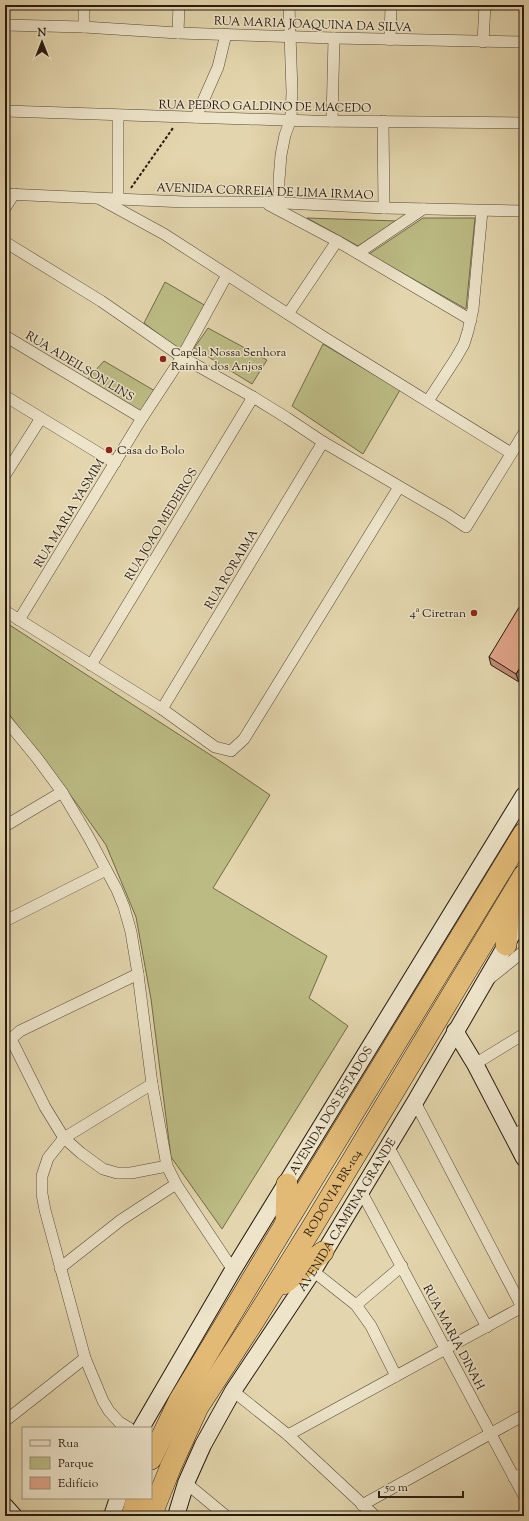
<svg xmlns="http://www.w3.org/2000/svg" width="529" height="1521" font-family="'Sorts Mill Goudy',serif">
	<rect width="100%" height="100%" fill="#e3d5ad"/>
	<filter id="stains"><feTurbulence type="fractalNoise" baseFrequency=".005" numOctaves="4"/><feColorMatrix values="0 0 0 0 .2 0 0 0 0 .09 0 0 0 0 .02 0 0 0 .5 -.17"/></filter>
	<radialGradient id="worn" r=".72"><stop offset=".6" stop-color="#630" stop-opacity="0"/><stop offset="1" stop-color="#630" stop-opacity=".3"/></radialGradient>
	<!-- green -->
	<g fill="#bcbb84" stroke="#726a4a">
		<polygon points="307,218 397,221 358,246"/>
		<polygon points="423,218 475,218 466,309 369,254"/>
		<polygon points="165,282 206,306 180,350 144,323"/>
		<polygon points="208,328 267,360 252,384 194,348"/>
		<polygon points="323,344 400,390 363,454 292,406"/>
		<polygon points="104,361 155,391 141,413 86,381"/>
		<polygon points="5,622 226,765 270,795 213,888 327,956 309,998 348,1026 222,1229 171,1157 151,999 136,917 106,845 77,804 5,709"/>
	</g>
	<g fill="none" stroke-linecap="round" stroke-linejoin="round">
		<!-- street casing -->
		<g stroke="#564936" stroke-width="12">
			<g id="street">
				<polyline points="5,25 84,27 178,33 334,38 524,42"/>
				<polyline points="84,27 84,5"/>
				<polyline points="178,33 179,5"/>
				<polyline points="390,40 391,5"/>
				<polyline points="483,42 485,5"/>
				<polyline points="5,111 312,121 524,123"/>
				<polyline points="118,115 118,199"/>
				<polyline points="196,117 218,67 226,34"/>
				<polyline points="332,121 334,38"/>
				<polyline points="383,121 384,208"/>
				<polyline points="5,194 185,202 265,202 384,208 524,211"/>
				<polyline points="100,199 164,234 322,336 511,453"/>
				<polyline points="279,203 279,180 281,155 285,135 291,119 292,92 289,5"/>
				<polyline points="269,205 337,241 471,320"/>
				<polyline points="5,208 14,194"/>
				<polyline points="5,242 101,301 182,357 253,397 287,418 323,442 448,515 466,527 524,433"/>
				<polyline points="358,253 423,209"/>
				<polyline points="288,314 337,241"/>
				<polyline points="5,336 142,418"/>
				<polyline points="5,396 115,463"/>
				<polyline points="428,401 456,358 464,344 468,331 473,309 482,211"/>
				<polyline points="5,475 41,418"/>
				<polyline points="5,611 162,709 215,747 231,751 244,739 399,487"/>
				<polyline points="19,620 142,418 182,357 227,275"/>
				<polyline points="91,665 253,397"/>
				<polyline points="162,709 323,442"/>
				<polyline points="5,719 37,758 62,792 88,836 117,890 124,907 131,932 138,974 152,1084 167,1166 176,1184 233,1270"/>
				<polyline points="5,826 62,792"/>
				<polyline points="5,921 106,870"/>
				<polyline points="138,974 20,1031 12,1038 12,1041 45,1107 64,1138 81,1153 103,1169 117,1173 131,1173 167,1166"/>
				<polyline points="489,979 524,951"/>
				<polyline points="475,1064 524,1034"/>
				<polyline points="415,1102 524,1311"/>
				<polyline points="513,1136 524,1129"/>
				<polyline points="388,1146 487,1327"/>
				<polyline points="361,1191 524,1496"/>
				<polyline points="60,1268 121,1220 176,1184"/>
				<polyline points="313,1271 356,1305 371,1326 396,1376"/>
				<polyline points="356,1305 402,1266"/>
				<polyline points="233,1391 288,1435 375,1516"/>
				<polyline points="5,1421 85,1358"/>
				<polyline points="129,1428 119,1422 109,1411 103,1401 85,1358 45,1210 42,1194 42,1176 48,1158 64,1138 152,1084"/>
				<polyline points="288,1435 524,1306"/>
				<polyline points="514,1478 524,1473"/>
				<polyline points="186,1483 226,1516"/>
				<polyline points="362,1505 524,1415"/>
			</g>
		</g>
		<!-- secondary casing -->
		<g stroke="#271a0f" stroke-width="18">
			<g id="secondary">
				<polyline points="455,1031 475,1064 524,1158"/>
				<path id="s1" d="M141,1428L233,1270L524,795"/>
				<polyline points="5,1506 14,1516"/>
				<polyline points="112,1516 118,1498"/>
				<path id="s2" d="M176,1516L186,1483L203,1445L233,1391L313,1271L415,1102L524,914"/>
			</g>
		</g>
		<!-- highway casing -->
		<g stroke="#271a0f" stroke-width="22">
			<g id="highway">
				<polyline points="506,945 509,904"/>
				<polyline points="286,1221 287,1184"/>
				<polyline points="283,1284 323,1252"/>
				<polyline points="151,1459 179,1401 286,1223 524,833"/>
				<polyline points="132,1516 137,1498"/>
				<path id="s3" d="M153,1516L155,1506L171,1466L198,1407L252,1324L311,1229L524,875"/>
			</g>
		</g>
		<!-- path -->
		<polyline stroke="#271a0f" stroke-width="2" stroke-dasharray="3 2" stroke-linecap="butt" points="131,188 173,128"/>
		<!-- street -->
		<use href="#street" stroke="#ede4ca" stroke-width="11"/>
		<!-- secondary -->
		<use href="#secondary" stroke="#ede4ca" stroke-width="16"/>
		<!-- highway -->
		<use href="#highway" stroke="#e2ba76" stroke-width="21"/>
	</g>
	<!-- wall -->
	<polygon fill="#c08c75" stroke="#271a0f" points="524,606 524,674 519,682 491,665 489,657"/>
	<!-- shaded-wall -->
	<polygon fill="#9c725f" stroke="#271a0f" points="524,662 524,674 519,682 516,674"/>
	<!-- building -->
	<polygon fill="#dfa388" stroke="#271a0f" points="521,604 524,606 524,661 516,674 489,657"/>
	<!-- markers -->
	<g fill="#8f2418" stroke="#ede4ca" stroke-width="1.5">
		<circle cx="163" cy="359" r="4"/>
		<circle cx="109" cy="450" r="4"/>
		<circle cx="474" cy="613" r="4"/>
	</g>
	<g text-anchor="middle" stroke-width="3" stroke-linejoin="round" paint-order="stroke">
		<!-- street labels -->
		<g font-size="12" fill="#271a0f" stroke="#ede4ca">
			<text transform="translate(313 24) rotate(2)" y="4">RUA MARIA JOAQUINA DA SILVA</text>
			<text transform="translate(265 106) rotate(1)" y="4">RUA PEDRO GALDINO DE MACEDO</text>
			<text transform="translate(265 191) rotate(2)" y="4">AVENIDA CORREIA DE LIMA IRMAO</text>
			<text transform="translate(80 366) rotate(31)" y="4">RUA ADEILSON LINS</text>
			<text transform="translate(69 513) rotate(-59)" y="4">RUA MARIA YASMIM</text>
			<text transform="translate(161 524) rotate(-59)" y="4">RUA JOAO MEDEIROS</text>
			<text transform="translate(231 569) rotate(-59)" y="4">RUA RORAIMA</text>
			<text dy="4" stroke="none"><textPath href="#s1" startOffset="370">AVENIDA DOS ESTADOS</textPath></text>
			<text dy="4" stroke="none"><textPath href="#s3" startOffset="371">RODOVIA BR-104</textPath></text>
			<text dy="4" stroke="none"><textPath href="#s2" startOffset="348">AVENIDA CAMPINA GRANDE</textPath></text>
			<text transform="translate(454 1337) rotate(62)" y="4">RUA MARIA DINAH</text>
		</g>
		<!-- poi labels -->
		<g font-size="12" fill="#271a0f" stroke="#ede4ca" text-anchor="start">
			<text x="171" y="356">Capela Nossa Senhora<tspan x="171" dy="14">Rainha dos Anjos</tspan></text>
			<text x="117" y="454">Casa do Bolo</text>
			<text x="466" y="617" text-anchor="end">4ª Ciretran</text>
		</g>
	</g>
	<!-- margin -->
	<rect width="529" height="1521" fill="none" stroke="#e3d5ad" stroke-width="20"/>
	<rect x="6" y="6" width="517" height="1509" fill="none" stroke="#271a0f" stroke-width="2"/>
	<rect x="10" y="10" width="509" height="1501" fill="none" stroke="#271a0f"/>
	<!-- legend -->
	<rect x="22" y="1427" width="130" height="72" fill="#ede4ca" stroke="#9e937f"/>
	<rect x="30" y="1440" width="20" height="6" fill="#ede4ca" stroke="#9e937f"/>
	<text x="58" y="1447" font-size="12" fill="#271a0f">Rua</text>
	<rect x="30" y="1457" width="20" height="12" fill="#bcbb84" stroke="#9e937f"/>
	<text x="58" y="1467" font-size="12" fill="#271a0f">Parque</text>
	<rect x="30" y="1477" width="20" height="12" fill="#dfa388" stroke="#9e937f"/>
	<text x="58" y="1487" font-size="12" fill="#271a0f">Edifício</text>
	<!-- north arrow -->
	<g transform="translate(42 42)" stroke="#ede4ca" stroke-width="3" paint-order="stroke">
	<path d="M0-3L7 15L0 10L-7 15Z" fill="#271a0f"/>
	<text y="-6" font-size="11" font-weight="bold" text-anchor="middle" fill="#271a0f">N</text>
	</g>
	<!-- scale -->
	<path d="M379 1491v6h84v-6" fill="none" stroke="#271a0f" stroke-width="2"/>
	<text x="385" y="1491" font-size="12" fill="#271a0f" stroke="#ede4ca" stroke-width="3" paint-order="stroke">50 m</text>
	<rect width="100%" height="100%" filter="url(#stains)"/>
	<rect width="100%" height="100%" fill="url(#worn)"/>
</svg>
